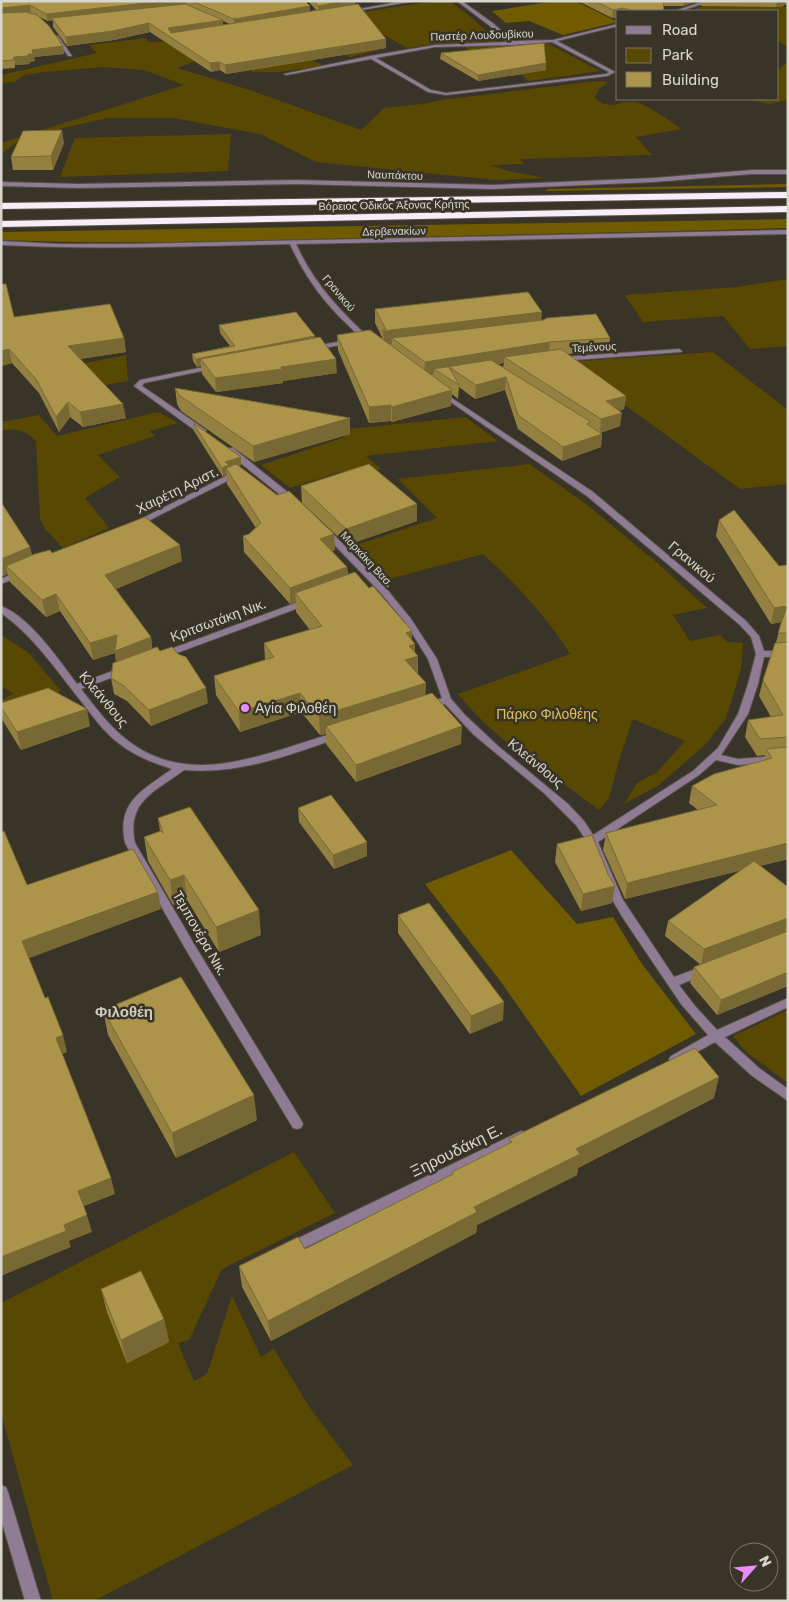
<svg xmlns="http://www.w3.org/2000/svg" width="789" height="1602" font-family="Rubik,sans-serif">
	<rect width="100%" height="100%" fill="#383427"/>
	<!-- green -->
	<g fill="#594802">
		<path d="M434,1H450L472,18L498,42L433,44L407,48L370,27L347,32L379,50L350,57L335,48L303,55L324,66L279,72H251L252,70C223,52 207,56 177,68L250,90L361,130L384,108L422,104L441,100L597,81L608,82L599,89L595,98C610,112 618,100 635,102C643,102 673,123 682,129L636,137L652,155L520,159L524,164L491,165L508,171L546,178L495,180L316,162L260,134L173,118H108L54,130L16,143L1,154V143L184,85L144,70L103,67L45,72L24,75L15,82L1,83V75L97,53L89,45L145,38L150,42L176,41Z"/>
		<polygon points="705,5 779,5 788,8 788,47 778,41 778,11 700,11 695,9"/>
		<polygon points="547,43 600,71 529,81 519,73 482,62 463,46"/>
		<polygon points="788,61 788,100 769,104 749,99 778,99 778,70"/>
		<polygon points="231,134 228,171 60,177 75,138"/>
		<polygon points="788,279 788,346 750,349 723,316 643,322 625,295 737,287"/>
		<polygon points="713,352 788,410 788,484 740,489 566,362"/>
		<polygon points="126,355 128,381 100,386 34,373"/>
		<path d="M158,412L178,423L150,431L155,436L98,455L120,477L85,498L109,528L63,548L46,530L40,519L36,441C27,431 15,427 1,431V422L39,415L57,436Z"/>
		<polygon points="465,417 498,441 366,456 381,469 353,477 343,471 290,488 261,465 345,437 338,430"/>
		<path d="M529,464L585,503L655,561L707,608L673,615L690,641L720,635L727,642L743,643L741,669L726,718L706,744L659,785L624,804L637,783L657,772L685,741L633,719L620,757L609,798L599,810C551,773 496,742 458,694L570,654C547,617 515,583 483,554L382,581L353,546L437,518L398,479Z"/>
		<polygon points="1,635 29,653 61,691 1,715 1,701 13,693 1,686"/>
		<polygon points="788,1010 788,1083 746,1052 733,1036"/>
		<polygon points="294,1152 335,1213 222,1269 189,1340 178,1343 194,1381 207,1374 232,1296 261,1357 274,1349 310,1408 353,1465 94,1601 53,1601 1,1413 1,1303"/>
	</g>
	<!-- forest -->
	<g fill="#715b01">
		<polygon points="555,1 575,1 618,22 563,35 529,21 506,23 492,11"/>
		<polygon points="788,184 788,187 545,191 548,189"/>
		<path d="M788,219V228C644,232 501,235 357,238C238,241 120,245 1,240V232Z"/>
		<polygon points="511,850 577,924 613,917 642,964 696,1034 581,1096 501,982 425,884"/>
	</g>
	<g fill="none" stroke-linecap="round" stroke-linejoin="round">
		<!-- street casing -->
		<g stroke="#555145" stroke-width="2">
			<g id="street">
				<polygon points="403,1 415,1 350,12 348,11"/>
				<path d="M457,1H462L494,24L512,41L553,40L618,24V26L557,41L615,72L607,76L446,95L428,92L371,59L286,75L284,74L370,56L435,45L507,42L490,26ZM552,42L609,72L606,74L446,93L431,90L376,58L435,47L512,45Z"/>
				<polygon points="704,1 711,1 681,11 675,11"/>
				<polygon points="778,1 788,2 788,5 779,2"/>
				<polygon points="54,36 58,36 72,56 68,56"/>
				<polygon points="752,170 788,170 788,174 752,174 654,182 493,189 296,184 79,188 1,186 1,182 79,184 296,180 493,185 654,178"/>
				<path d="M788,230V234L296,244C313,282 340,312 371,339V341L369,342C361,339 354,331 348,325C323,302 304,275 290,244C193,246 97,250 1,245V241L59,244H130Z"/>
				<polygon points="349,340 351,341 351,343 314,350 311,348 314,346"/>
				<polygon points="679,349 682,351 681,352 561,361 558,359 561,357"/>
				<polygon points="214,365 217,367 216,368 144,383 142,386 206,430 206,434 200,434 134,386 140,380"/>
				<polygon points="441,391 593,492 746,621 759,636 764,651 788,651 788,657 764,657 758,684 748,714 721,755 738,759 788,755 788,761 738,765 716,760 699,775 598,842 623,900 674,977 704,966 708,967 710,970 708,973 679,985 695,1006 717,1030 788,998 788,1007 725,1037 759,1068 788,1089 788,1101 751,1075 715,1042 679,1062 675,1064 671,1062 669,1059 671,1056 708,1035 681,1004 623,918 607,891 588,843 576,825 544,793 474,735 445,704 428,709 425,708 423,706 425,704 442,698 428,659 405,622 379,591 321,531 322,529 328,529 385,587 411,619 437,659 451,699 465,715 498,746 568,804 584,821 593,835 693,771 718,748 738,714 748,684 756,654 751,637 740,625 587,496 439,394 437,393"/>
				<polygon points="227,448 233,448 295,498 295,502 289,502 227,452"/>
				<polygon points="236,471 242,471 243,473 138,526 132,526 131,524"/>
				<polygon points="21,570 25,573 24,575 1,584 1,579"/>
				<polygon points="309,598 313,601 312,603 166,657 160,657 159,655 160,653"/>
				<path d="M1,606C30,617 59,660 77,684L121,668H127L129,670L127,672L81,689C95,707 109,726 127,740C192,791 269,751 338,732L343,735L341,737C290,755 238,775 184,770C155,792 126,801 135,843L197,949L301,1120L303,1124L301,1128L297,1129L293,1128L189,955L125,843C116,802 143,790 172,769C154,763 137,757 121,745C107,735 95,720 85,706C58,673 36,638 1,613Z"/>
				<polygon points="521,1131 525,1132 527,1136 525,1140 294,1253 289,1255 284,1253 282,1249 284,1245"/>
				<polygon points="1,1485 6,1487 8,1492 41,1601 25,1601 1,1519"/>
			</g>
		</g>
		<!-- highway casing -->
		<g stroke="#555145" stroke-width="2">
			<g id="highway">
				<polygon points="788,192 788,198 1,209 1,203"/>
				<polygon points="788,206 788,212 1,227 1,221"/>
			</g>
		</g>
		<!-- street -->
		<use href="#street" fill="#8f7b94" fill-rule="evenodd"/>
		<!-- highway -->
		<use href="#highway" fill="#f7edf9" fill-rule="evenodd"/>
	</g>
	<!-- wall -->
	<g fill="#948040" fill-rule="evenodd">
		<path d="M1,1H305L310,11L316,10L308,1H355V4L386,48L226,74L220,70L211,72L150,32L114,40L67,46L53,27V21H48L39,17L63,46L64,54L34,57L35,61L29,62L30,64L15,65V68L1,69ZM223,21L230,24L223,25Z"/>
		<polygon points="578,1 698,1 683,6 664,6 663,11 618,11 618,17 612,18"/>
		<polygon points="702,1 785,1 784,6 776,7 701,6"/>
		<polygon points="441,53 546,70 478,81 440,59"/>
		<polygon points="64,143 53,170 13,170 11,157"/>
		<path d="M375,309L542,321L610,338L609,351L567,354L626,396L624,409L619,411L620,426L600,433L602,434L601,447L562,461L518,429L505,390L475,399L459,387L458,399L452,394L451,406L392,422L391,421L369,423L338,350L337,335L382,339V337L375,323ZM504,363L503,367L498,364Z"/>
		<polygon points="14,317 124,338 126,352 80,359 126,418 83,427 70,417 59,432 39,393 12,363 1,366"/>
		<polygon points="219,325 315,338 337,373 283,381 283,383 216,392 202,374 201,366 197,367 193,361 192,354 230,346 220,333"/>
		<polygon points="175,388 350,434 254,462 181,411 177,404"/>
		<polygon points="193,423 241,457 241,465 239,466 277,495 334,534 335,550 332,551 347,567 348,574 412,640 415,653 418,656 418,674 426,683 425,695 461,744 356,782 326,744 326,734 320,735 301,712 240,732 216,695 214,676 265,660 264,643 310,630 296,612 296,602 290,604 244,552 243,536 249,534 256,528 227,484 227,475 223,477 194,431"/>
		<polygon points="301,486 417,504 417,521 347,545 302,503"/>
		<polygon points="1,496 3,506 30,547 32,556 52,553 182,561 116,589 151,637 152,649 160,651 208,703 151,726 127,701 114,694 111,678 116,662 115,653 93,660 60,611 46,617 10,582 8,574 3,576 1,574"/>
		<polygon points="719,520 779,566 788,565 788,859 760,866 788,887 788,986 717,1015 690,983 694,967 701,965 665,936 668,921 741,870 625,899 603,850 606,833 698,810 689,803 692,786 764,760 765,755 757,756 745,737 748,720 771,717 759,696 763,680 776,643 781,622 771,624 716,536"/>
		<polygon points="1,703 90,726 21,750 3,721 1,712"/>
		<polygon points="298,808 367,842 367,856 334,869 299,822"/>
		<polygon points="158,818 261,935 219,952 187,900 173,905 148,861 144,837 160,831"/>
		<polygon points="557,844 612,903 581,911 555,862"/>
		<polygon points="398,915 503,1020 470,1034 398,933"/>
		<polygon points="103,1010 257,1120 176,1158 108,1035"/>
		<polygon points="714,1098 578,1168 577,1175 477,1225 476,1233 271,1341 242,1287 239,1266 305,1249 452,1175 452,1172 508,1144 509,1139"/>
		<polygon points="101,1289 164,1319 169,1342 127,1363 107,1312"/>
	</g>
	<!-- shaded-wall -->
	<g fill="#786834">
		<polygon points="163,1 186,1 187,6 52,18 53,21 48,21 46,14"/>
		<polygon points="345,1 355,1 355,7 319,13 318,6"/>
		<polygon points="684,1 698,1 683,6"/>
		<polygon points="777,1 785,1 784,6 776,7"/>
		<polygon points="30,5 31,13 1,15 1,8"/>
		<polygon points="310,6 310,14 234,26 234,19"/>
		<polygon points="623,8 623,11 618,11 618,17 612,18 613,10"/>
		<polygon points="223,20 223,28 169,37 168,28"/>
		<polygon points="149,23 150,32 114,40 67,46 66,37"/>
		<polygon points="386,39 386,48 226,74 225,65"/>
		<polygon points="63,46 64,54 34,57 35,61 29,62 30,64 15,65 15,68 14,57 28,54 32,50"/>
		<polygon points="220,62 220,70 211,72 210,63"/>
		<polygon points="546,63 546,70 478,81 478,75"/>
		<polygon points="62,130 64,143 53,170 51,156"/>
		<polygon points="542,312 541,326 392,338 392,344 384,345 383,331"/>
		<polygon points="315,336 315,344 201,359 201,366 197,367 196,359"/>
		<polygon points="124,338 126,352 70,360 68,346"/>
		<polygon points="550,342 549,355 504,357 504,363 455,371 449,367 434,369 434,374 424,376 425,362"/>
		<polygon points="9,349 12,363 1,366 1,351"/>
		<polygon points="336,359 337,373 283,381 283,383 216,392 215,378 281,367"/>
		<polygon points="506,377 505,390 475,399 476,385"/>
		<polygon points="452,390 451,406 392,422 392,407"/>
		<polygon points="626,396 624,409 604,415 606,401"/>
		<polygon points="68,402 70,417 59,432 56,417"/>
		<polygon points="123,404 126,418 83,427 80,412"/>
		<polygon points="391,405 391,421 369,423 369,407"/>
		<polygon points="622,413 620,426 600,433 601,419"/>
		<polygon points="350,418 350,434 254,462 253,446"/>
		<polygon points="602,434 601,447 562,461 563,447"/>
		<polygon points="241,457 241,465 226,470 227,475 223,477 222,468 225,462"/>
		<polygon points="417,504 417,521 347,545 346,529"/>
		<polygon points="334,534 335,550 321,555 320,539"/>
		<polygon points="180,545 182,561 108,592 105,575"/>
		<polygon points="30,547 34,564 6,566 8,574 3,576 1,567 1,559"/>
		<polygon points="347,567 348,583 295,593 296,602 290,604 290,588"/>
		<polygon points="56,594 60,611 46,617 42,600"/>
		<polygon points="787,606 783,622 771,624 774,608"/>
		<polygon points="412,631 412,645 415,644 415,657 418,656 417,676 405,660 406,633"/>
		<polygon points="117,635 151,637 153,654 117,668 115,653 93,660 90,643"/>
		<polygon points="426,683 425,702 326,726 326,734 320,735 319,716"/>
		<polygon points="206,688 208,703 151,726 149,710"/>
		<polygon points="300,693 301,712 240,732 239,712"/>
		<polygon points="87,709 90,726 21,750 17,732"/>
		<polygon points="462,726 461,744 356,782 356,765"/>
		<polygon points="367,842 367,856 334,869 333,855"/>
		<polygon points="788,843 788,859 625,899 627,883"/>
		<polygon points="184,875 187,900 173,905 170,880"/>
		<polygon points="615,886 612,903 581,911 583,894"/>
		<polygon points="158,892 161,909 27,959 22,941"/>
		<polygon points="259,910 261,935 219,952 216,927"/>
		<polygon points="788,918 788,932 701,965 704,949"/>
		<polygon points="788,972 788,986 717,1015 721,1000"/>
		<polygon points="504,1002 503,1020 470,1034 471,1016"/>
		<polygon points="63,1035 67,1052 60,1055 56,1038"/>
		<polygon points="719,1077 714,1098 578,1168 577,1175 477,1225 476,1233 271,1341 268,1321 576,1149"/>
		<polygon points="254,1095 257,1120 176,1158 172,1133"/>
		<polygon points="111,1178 115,1194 82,1207 78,1191"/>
		<polygon points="87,1215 92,1232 69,1241 71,1247 1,1276 1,1257 64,1225"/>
		<polygon points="164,1319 169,1342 127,1363 121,1340"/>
	</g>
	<!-- building -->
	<g fill="#ac954b" stroke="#786834">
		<polygon points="1,1 163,1 46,14 30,5 1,8"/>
		<polygon points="192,1 305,1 310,6 234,19"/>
		<polygon points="314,1 345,1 318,6"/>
		<polygon points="595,1 664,1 663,11 634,11 623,8 613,10"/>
		<polygon points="185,4 223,20 168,28 171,33 358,4 386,39 225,65 220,62 210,63 149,23 113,31 66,37 52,18"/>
		<polygon points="26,12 37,15 49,26 63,46 32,50 33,54 28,54 28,56 14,57 13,60 1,61 1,13"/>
		<polygon points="544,43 546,63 478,75 441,53"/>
		<polygon points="62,130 51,156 11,157 23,131"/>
		<polygon points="1,284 6,284 14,317 110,304 124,338 68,346 123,404 80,412 68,402 56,417 36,379 9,349 1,351"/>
		<polygon points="528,292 542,312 383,331 382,330 386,329 375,309"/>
		<polygon points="296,312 315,336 196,359 192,354 235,346 219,325"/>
		<polygon points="596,314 610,338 550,342 425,362 392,338 543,320 547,318"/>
		<polygon points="370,330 452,390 392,407 391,405 369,407 337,335"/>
		<polygon points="320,337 336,359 281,367 282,369 215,378 201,359"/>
		<polygon points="561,349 626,396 606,401 622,413 601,419 504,357"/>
		<polygon points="491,360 591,422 587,424 602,434 563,447 518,415 506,377 476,385 449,367 459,385 434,369"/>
		<polygon points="175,388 350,418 253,446 179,395"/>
		<polygon points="193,423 241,457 225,462 229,465 222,468"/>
		<polygon points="236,464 277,495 289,491 334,534 320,539 347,567 290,588 243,536 249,534 261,523 226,468"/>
		<polygon points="369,464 417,504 346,529 301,486"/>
		<polygon points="1,502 30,547 1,559"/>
		<polygon points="734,510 779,566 788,565 788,633 778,633 787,606 774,608 719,520"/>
		<polygon points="145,517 180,545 105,575 151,637 115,651 117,635 90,643 56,594 42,600 6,566 35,554 50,550 52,553"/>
		<polygon points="355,572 369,588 373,586 412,631 406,633 415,644 409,646 418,656 405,660 426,683 319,716 300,693 239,712 214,676 274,657 264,643 322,626 295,593"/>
		<polygon points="788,642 788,737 760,739 748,720 783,715 763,680 775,643"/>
		<polygon points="157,647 160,651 172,647 178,654 186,657 206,688 149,710 124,686 111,678 113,663"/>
		<polygon points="48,688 87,709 17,732 1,707 1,703"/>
		<polygon points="432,693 462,726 356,765 326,726"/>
		<polygon points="788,747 788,843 627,883 606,833 717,805 692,786 714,774 772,758 766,749"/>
		<polygon points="331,795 367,842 333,855 298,808"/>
		<polygon points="190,807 259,910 216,927 184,875 170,880 144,837 161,831 163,833 158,818"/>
		<polygon points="4,831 27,885 133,849 158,892 22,941 45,998 48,997 63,1035 56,1038 111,1178 78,1191 87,1215 64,1225 66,1231 1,1257 1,832"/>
		<polygon points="592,835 608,874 615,886 583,894 557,844"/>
		<polygon points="754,861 788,887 788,918 704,949 668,921"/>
		<polygon points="429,903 504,1002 471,1016 398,915"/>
		<polygon points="788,931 788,972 721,1000 694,967"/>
		<polygon points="181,977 254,1095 172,1133 103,1010"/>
		<polygon points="695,1048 719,1077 576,1149 580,1154 474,1207 477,1212 268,1321 239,1266 298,1237 305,1249 453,1174 452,1172 512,1142 509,1139"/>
		<polygon points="141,1271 164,1319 121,1340 101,1289"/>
	</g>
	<!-- markers -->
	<circle fill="#e98dfe" stroke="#383427" stroke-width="2" cx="245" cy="708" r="5"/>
	<g text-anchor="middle" stroke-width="5" stroke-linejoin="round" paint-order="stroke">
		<!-- far-street labels -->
		<g font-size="11" fill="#d9d6ce" stroke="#383427">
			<text transform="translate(482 35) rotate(-2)" y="4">Παστέρ Λουδουβίκου</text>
			<text transform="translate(395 175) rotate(2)" y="4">Ναυπάκτου</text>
			<text transform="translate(394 205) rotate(-1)" y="4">Βόρειος Οδικός Άξονας Κρήτης</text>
			<text transform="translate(394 231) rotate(-1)" y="4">Δερβενακίων</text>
			<text transform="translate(339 293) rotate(50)" y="4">Γρανικού</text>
			<text transform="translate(594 347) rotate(-3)" y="4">Τεμένους</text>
			<text transform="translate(367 559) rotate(47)" y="4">Μαρκάκη Βασ.</text>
		</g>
		<!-- street labels -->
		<g font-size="14" fill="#d9d6ce" stroke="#383427">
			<text transform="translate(177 490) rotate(-26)" y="5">Χαιρέτη Αριστ.</text>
			<text transform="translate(692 562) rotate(40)" y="5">Γρανικού</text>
			<text transform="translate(218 620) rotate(-20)" y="5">Κριτσωτάκη Νικ.</text>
			<text transform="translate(104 699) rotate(50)" y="5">Κλεάνθους</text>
			<text transform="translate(536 763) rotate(40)" y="5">Κλεάνθους</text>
			<text transform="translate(200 933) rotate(60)" y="5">Τεμπονέρα Νικ.</text>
		</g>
		<!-- poi labels -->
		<g font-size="14" fill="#d9d6ce" stroke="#383427" text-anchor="start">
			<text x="255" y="713">Αγία Φιλοθέη</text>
		</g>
		<!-- park labels -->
		<g font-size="14" fill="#e0c057" stroke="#383427">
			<text x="547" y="719">Πάρκο Φιλοθέης</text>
		</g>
		<!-- neighbourhood labels -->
		<g font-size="15" font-weight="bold" fill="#d0cbbc" stroke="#383427">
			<text x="124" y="1017">Φιλοθέη</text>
		</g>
		<!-- near-street labels -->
		<g font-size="16" fill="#d9d6ce" stroke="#383427">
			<text transform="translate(456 1150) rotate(-26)" y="6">Ξηρουδάκη Ε.</text>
		</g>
	</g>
	<!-- border -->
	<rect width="789" height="1602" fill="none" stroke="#d9d6ce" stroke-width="5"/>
	<!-- legend -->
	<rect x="616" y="10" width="162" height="90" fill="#383427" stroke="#78756a"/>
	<rect x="626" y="26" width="25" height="8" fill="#8f7b94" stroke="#78756a"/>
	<text x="662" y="35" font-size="15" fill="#d9d6ce">Road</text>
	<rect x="626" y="48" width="25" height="15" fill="#594802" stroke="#78756a"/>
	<text x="662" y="60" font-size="15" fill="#d9d6ce">Park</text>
	<rect x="626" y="72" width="25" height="15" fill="#ac954b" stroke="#78756a"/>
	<text x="662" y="85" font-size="15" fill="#d9d6ce">Building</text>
	<!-- north arrow -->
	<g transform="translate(754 1567) rotate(63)"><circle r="24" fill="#383427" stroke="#78756a"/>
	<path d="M0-4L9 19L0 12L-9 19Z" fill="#e98dfe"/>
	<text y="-8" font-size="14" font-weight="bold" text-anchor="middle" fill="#d9d6ce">N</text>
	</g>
</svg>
